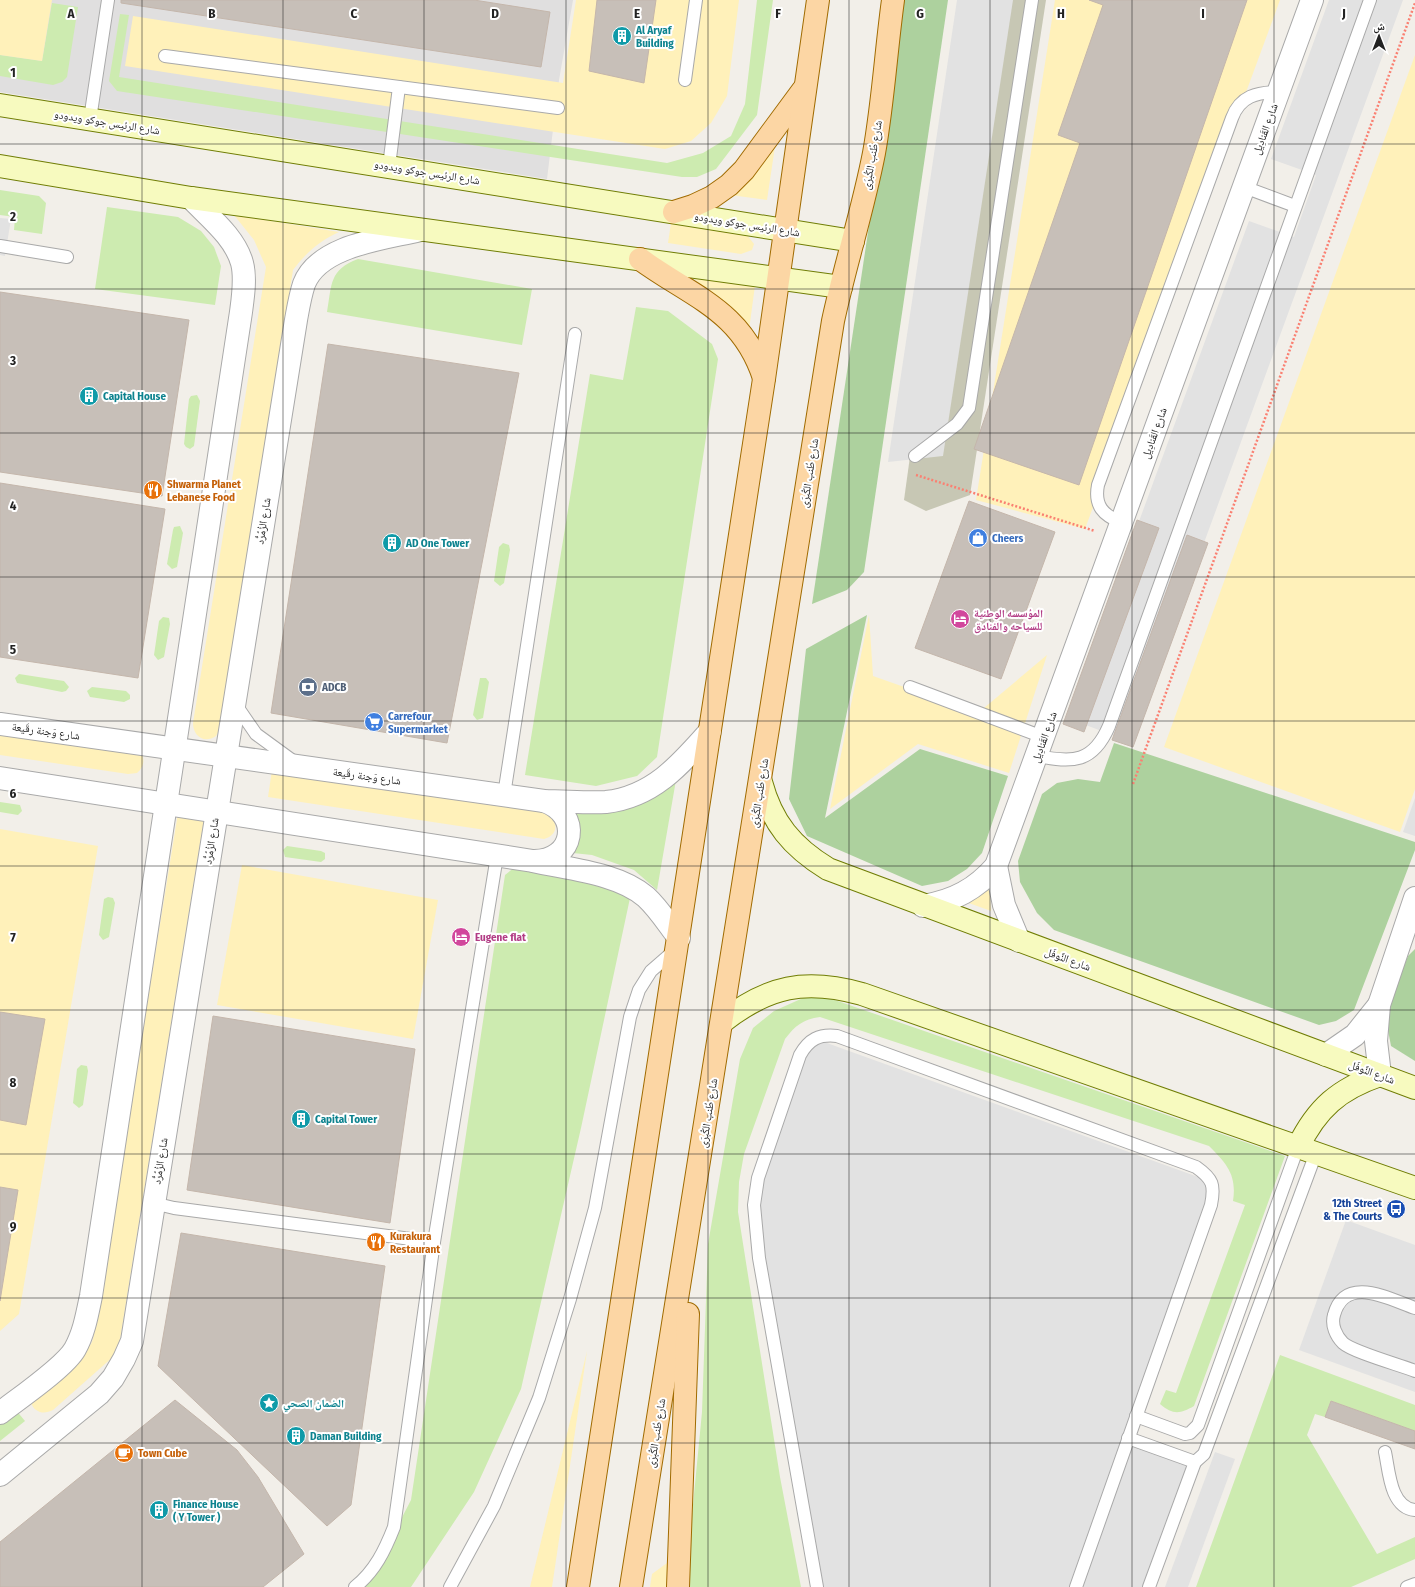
<svg xmlns="http://www.w3.org/2000/svg" width="1415" height="1587" font-family="'Fira Sans Condensed','Noto Naskh Arabic',sans-serif">
	<rect width="100%" height="100%" fill="#f2efe9"/>
	<!-- residential -->
	<polygon fill="#e0dfdf" points="0,0 573,0 559,80 547,179 0,92"/>
	<!-- construction -->
	<polygon fill="#c7c7b4" points="973,0 1046,0 970,495 926,511 904,500"/>
	<!-- grass -->
	<g fill="#cdebb0">
		<polygon points="757,0 773,0 757,115 716,169 697,177 682,177 117,91 109,81 120,14 129,15 119,77 667,163 703,153 731,136 745,104"/>
		<polygon points="52,3 78,7 67,77 62,82 53,85 0,76 0,55 42,61"/>
		<polygon points="0,190 39,196 46,203 42,234 14,230 15,217 0,215"/>
		<polygon points="107,207 178,217 201,231 214,247 221,266 215,305 95,289"/>
		<path d="M358,259L532,289L522,345L327,312C332,284 329,270 358,259Z"/>
		<polygon points="636,307 668,311 712,344 718,359 657,757 637,776 596,786 525,775 590,374 623,380"/>
		<polygon points="197,395 200,401 194,446 190,449 186,447 184,444 189,399 191,396"/>
		<polygon points="180,526 183,533 177,567 172,569 167,564 173,530 174,527"/>
		<polygon points="503,543 509,545 510,550 504,583 500,586 494,581 499,547"/>
		<polygon points="163,617 169,618 170,624 164,657 158,660 154,655 159,621"/>
		<polygon points="19,674 64,681 69,687 66,691 62,692 17,683 15,678"/>
		<polygon points="480,678 486,678 489,682 483,718 477,720 473,715"/>
		<polygon points="92,687 126,691 130,695 130,699 124,702 90,697 87,691"/>
		<polygon points="676,780 657,890 634,870 592,855 563,852 578,822 573,808"/>
		<polygon points="0,802 20,805 22,811 18,815 0,812"/>
		<polygon points="287,846 321,851 325,853 325,859 321,862 285,857 283,850"/>
		<polygon points="515,867 611,888 630,898 581,1128 521,1389 474,1492 411,1587 364,1587 367,1585 411,1500 505,875"/>
		<polygon points="108,897 113,898 115,903 109,937 103,940 99,935 104,899"/>
		<path d="M803,998H829L1285,1156L1194,1406C1180,1414 1173,1415 1160,1404L1166,1390L1176,1393L1245,1205L1233,1201C1237,1175 1227,1164 1209,1146L820,1017C803,1019 795,1026 785,1039L744,1154L739,1182L738,1212L780,1477L801,1587H685L702,1412L708,1244L740,1059L753,1028L774,1011Z"/>
		<polygon points="81,1065 87,1066 88,1071 83,1105 79,1108 73,1103 77,1069"/>
		<polygon points="1280,1355 1415,1405 1415,1431 1331,1401 1325,1417 1315,1414 1307,1435 1377,1554 1415,1537 1415,1559 1351,1587 1196,1587"/>
		<polygon points="15,1409 25,1421 0,1441 0,1420"/>
	</g>
	<!-- forest -->
	<g fill="#add19e">
		<polygon points="903,0 948,0 864,572 847,590 812,604"/>
		<polygon points="867,615 825,818 920,749 1008,776 982,853 967,869 948,881 922,886 807,836 789,799 806,649"/>
		<polygon points="1114,743 1415,842 1415,850 1354,1010 1336,1021 1319,1025 1054,930 1037,913 1020,882 1018,861 1042,794 1057,783 1078,779 1100,782"/>
		<polygon points="1415,949 1415,1061 1391,1046 1386,1020 1396,986 1408,956"/>
	</g>
	<!-- sand -->
	<g fill="#fff1ba">
		<polygon points="0,0 52,0 42,61 0,55"/>
		<polygon points="576,0 739,0 727,96 711,123 691,141 665,149 125,66 133,16 563,83"/>
		<polygon points="1055,0 1280,0 1085,529 976,500"/>
		<polygon points="1415,55 1415,789 1400,832 1164,747"/>
		<polygon points="777,133 767,200 723,194"/>
		<path d="M234,215L339,232C319,241 306,253 293,270L220,729L216,736C204,744 193,736 193,723L266,267L254,240Z"/>
		<polygon points="671,223 747,235 754,244 752,250 741,254 668,243"/>
		<polygon points="683,268 756,278 749,330"/>
		<polygon points="869,615 873,676 978,713 1047,655 1009,773 918,744 830,809"/>
		<path d="M0,731L141,752C145,760 144,767 137,773L128,774L0,755Z"/>
		<path d="M272,770L545,812C558,820 560,834 544,839L268,797Z"/>
		<path d="M178,813L204,819L119,1346L114,1356L53,1410C48,1412 43,1414 38,1411C29,1407 29,1395 35,1388C48,1374 75,1356 91,1344L93,1339Z"/>
		<polygon points="0,829 98,846 19,1314 0,1331"/>
		<polygon points="242,865 438,900 413,1039 217,1005"/>
		<polygon points="989,882 991,911 966,902"/>
		<polygon points="587,1351 552,1587 530,1587"/>
		<polygon points="678,1555 678,1587 650,1587 652,1574"/>
	</g>
	<!-- parking -->
	<g fill="#e2e2e2">
		<polygon points="957,0 1013,0 943,456 888,462"/>
		<polygon points="1329,0 1403,0 1131,742 1067,718 1249,221 1294,237 1316,175 1271,159"/>
		<polygon points="0,218 11,219 5,256 0,255"/>
		<polygon points="1415,798 1415,836 1403,832"/>
		<polygon points="813,1038 1212,1182 1211,1205 1127,1432 1198,1458 1150,1587 821,1587 754,1205 800,1055"/>
		<polygon points="1346,1220 1415,1245 1415,1392 1299,1350"/>
		<polygon points="1215,1452 1235,1459 1188,1587 1165,1587"/>
	</g>
	<!-- building -->
	<g fill="#c7bfb8" stroke="#c4b6ab">
		<polygon points="121,0 474,0 550,12 541,67 121,3"/>
		<polygon points="597,0 656,0 644,83 589,71"/>
		<polygon points="1089,0 1247,0 1079,485 974,449 1080,143 1058,135 1103,5"/>
		<polygon points="0,292 189,320 162,496 0,472"/>
		<polygon points="328,344 519,373 447,743 271,713"/>
		<polygon points="0,483 165,509 138,678 0,657"/>
		<polygon points="969,501 1055,532 1001,679 915,648"/>
		<polygon points="1137,520 1159,528 1084,732 1063,724"/>
		<polygon points="1187,535 1208,543 1133,747 1112,740"/>
		<polygon points="0,1012 45,1019 26,1125 0,1120"/>
		<polygon points="213,1016 415,1049 390,1223 187,1190"/>
		<polygon points="0,1187 18,1190 0,1301"/>
		<polygon points="181,1233 385,1266 351,1505 327,1526 158,1366"/>
		<polygon points="175,1400 237,1450 258,1477 304,1554 263,1587 0,1587 0,1542"/>
		<polygon points="1331,1401 1415,1431 1415,1449 1325,1417"/>
	</g>
	<g fill="none" stroke-linecap="round" stroke-linejoin="round">
		<!-- lane casing -->
		<g stroke="#a9a9a9" stroke-width="14">
			<g id="lane">
				<polyline points="165,56 558,108"/>
				<polyline points="685,80 696,0"/>
				<polyline points="90,119 108,0"/>
				<polyline points="389,166 399,87"/>
				<polyline points="1244,187 1295,206"/>
				<polyline points="0,246 67,257"/>
				<polyline points="915,456 957,424 969,408 1032,0"/>
				<path d="M1122,523C1103,515 1094,506 1098,485L1232,118C1240,96 1257,92 1279,92"/>
				<polyline points="910,687 1043,737"/>
				<polyline points="236,705 256,734 293,761"/>
				<path d="M1037,756C1073,763 1093,763 1109,726L1370,0"/>
				<polyline points="504,795 575,334"/>
				<polyline points="153,1203 174,1208 434,1242"/>
				<path d="M1415,1308C1389,1299 1345,1274 1334,1315C1331,1325 1336,1336 1343,1343C1353,1352 1400,1365 1415,1371"/>
				<polyline points="1136,1416 1185,1434 1190,1433 1198,1425 1298,1147"/>
				<polyline points="1128,1438 1195,1462 1204,1454 1316,1153"/>
				<path d="M1385,1452C1389,1470 1390,1508 1415,1510"/>
				<path d="M355,1587C375,1571 385,1550 394,1527L434,1242L497,856"/>
				<polyline points="450,1587 494,1506 539,1398 570,1299 595,1208 630,1017 639,990 651,971 674,951"/>
				<path d="M817,1587L759,1258L754,1205L758,1178L800,1055C809,1039 819,1034 837,1036L1196,1167C1213,1179 1215,1185 1211,1205L1076,1587"/>
				<polyline points="1149,1587 1195,1462"/>
				<polyline points="1407,1587 1415,1584"/>
			</g>
		</g>
		<!-- street casing -->
		<g stroke="#a9a9a9" stroke-width="24">
			<g id="street">
				<path d="M0,724L544,801C565,801 586,803 606,802C653,797 681,764 710,731"/>
				<path d="M0,778L533,861C568,869 619,873 646,897C659,909 668,924 679,938"/>
				<path d="M534,861C575,861 582,814 544,801"/>
				<polyline points="996,866 1004,905 1019,941"/>
				<path d="M923,906C954,901 976,889 996,866L1312,0"/>
				<polyline points="1326,1055 1355,1035 1379,1005"/>
				<polyline points="1380,1075 1376,1041 1379,1005 1415,898"/>
				<path d="M0,1413C18,1399 65,1367 75,1349C84,1333 87,1315 91,1296L241,312C243,297 246,278 242,263C235,237 209,217 191,198"/>
				<path d="M0,1475L99,1394L113,1378L124,1359L132,1341L296,320C298,309 300,296 304,284C319,245 384,239 420,230"/>
			</g>
		</g>
		<!-- secondary casing -->
		<g stroke="#707d05" stroke-width="24">
			<g id="secondary">
				<polyline points="0,105 853,241"/>
				<polyline points="0,166 191,198 841,287"/>
				<path d="M761,782C772,823 792,847 828,869L1415,1088"/>
				<path d="M722,1022C768,986 805,978 862,994L1415,1188"/>
				<path d="M1298,1147C1317,1108 1339,1089 1380,1075"/>
			</g>
		</g>
		<!-- primary casing -->
		<g stroke="#a06b00" stroke-width="24">
			<g id="primary">
				<polyline points="674,212 693,206 712,197 729,185 744,170 803,90"/>
				<path d="M640,259C692,297 742,310 764,378"/>
				<polyline points="578,1587 764,379 818,0"/>
				<path d="M631,1587L833,321C845,265 863,210 874,153C883,103 886,51 893,0"/>
				<polyline points="678,1587 688,1314"/>
			</g>
		</g>
		<!-- path -->
		<g stroke="#fa8072" stroke-width="2.5" stroke-dasharray="2 2" stroke-linecap="butt">
			<polyline points="916,475 1095,531"/>
			<polyline points="1133,784 1415,3"/>
		</g>
		<!-- lane -->
		<use href="#lane" stroke="#fff" stroke-width="12"/>
		<!-- street -->
		<use href="#street" stroke="#fff" stroke-width="22"/>
		<!-- secondary -->
		<use href="#secondary" stroke="#f7fabf" stroke-width="22"/>
		<!-- primary -->
		<use href="#primary" stroke="#fcd6a4" stroke-width="22"/>
	</g>
	<!-- grid -->
	<path fill="none" stroke="#222" stroke-width="1" stroke-opacity="0.55" d="M142,0V1587M283,0V1587M424,0V1587M566,0V1587M708,0V1587M849,0V1587M990,0V1587M1132,0V1587M1274,0V1587M0,144H1415M0,289H1415M0,433H1415M0,577H1415M0,721H1415M0,866H1415M0,1010H1415M0,1154H1415M0,1298H1415M0,1443H1415"/>
	<!-- icons -->
	<defs>
		<g id="building-disc" transform="scale(1)"><circle r="9.5" fill="#0f9aa8" stroke="#fff"/><path d="M-4-6H4V6H1V3H-1V6H-4ZM-2.5-4.3h1.7v1.8h-1.7ZM.8-4.3h1.7v1.8H.8ZM-2.5-1h1.7V.8h-1.7ZM.8-1h1.7V.8H.8Z" fill="#fff"/></g>
		<g id="restaurant-disc" transform="scale(1)"><circle r="9.5" fill="#e8710a" stroke="#fff"/><path d="M-5-6h1v4h1v-4h1v4h1v-4h1v5L-1.5 .5V6h-2V.5L-5-1ZM5-6V6H3V1.5H1.5Q1.5-4 5-6Z" fill="#fff"/></g>
		<g id="shop-disc" transform="scale(1)"><circle r="9.5" fill="#3f7fe0" stroke="#fff"/><path d="M-5-2.5h2.3a2.7 3.5 0 0 1 5.4 0H5L5.5 6h-11ZM-1.5-2.5h3a1.5 2.3 0 0 0-3 0Z" fill="#fff"/></g>
		<g id="hotel-disc" transform="scale(1)"><circle r="9.5" fill="#d1479c" stroke="#fff"/><path d="M-6-4.5h1.5V1H6V5H4.5V3h-9V5H-6ZM-4 0a1.8 1.8 0 1 1 3.6 0ZM.5 0V-2.5h3Q6-2.5 6 0Z" fill="#fff"/></g>
		<g id="bank-disc" transform="scale(1)"><circle r="9.5" fill="#5c6f8a" stroke="#fff"/><path d="M-6-4H6V4H-6ZM0-2.3a2.3 2.3 0 1 0 0 4.6a2.3 2.3 0 1 0 0-4.6Z" fill="#fff"/></g>
		<g id="supermarket-disc" transform="scale(1)"><circle r="9.5" fill="#3f7fe0" stroke="#fff"/><path d="M-6-5.5h2.5l.6 2H6L4.5 2H-2.5L-4.4-4H-6ZM-1.5 3.2a1.3 1.3 0 1 0 .1 0ZM3 3.2a1.3 1.3 0 1 0 .1 0Z" fill="#fff"/></g>
		<g id="bus-disc" transform="scale(1)"><circle r="9.5" fill="#1a4fb4" stroke="#fff"/><path d="M-5-6H5V4H4V6H2V4H-2V6H-4V4H-5ZM-3.5-4V0h7V-4ZM-3.5 1.2v1.5H-2V1.2ZM2 1.2v1.5H3.5V1.2Z" fill="#fff"/></g>
		<g id="sight-disc" transform="scale(1)"><circle r="9.5" fill="#0f9aa8" stroke="#fff"/><path d="M0-6L1.8-2.2L6-1.7L2.9 1.2L3.7 5.4L0 3.3L-3.7 5.4L-2.9 1.2L-6-1.7L-1.8-2.2Z" fill="#fff"/></g>
		<g id="cafe-disc" transform="scale(1)"><circle r="9.5" fill="#e8710a" stroke="#fff"/><path d="M-5.5-4.5H6V0H3Q3 3.5 0 3.5H-2.5Q-5.5 3.5-5.5 0ZM3-3.2v2h1.7v-2ZM-6 4.5H4V6H-6Z" fill="#fff"/></g>
	</defs>
	<g fill-rule="evenodd">
		<use href="#building-disc" x="622" y="36"/>
		<use href="#building-disc" x="89" y="396"/>
		<use href="#restaurant-disc" x="153" y="490"/>
		<use href="#shop-disc" x="978" y="538"/>
		<use href="#building-disc" x="392" y="543"/>
		<use href="#hotel-disc" x="960" y="619"/>
		<use href="#bank-disc" x="308" y="687"/>
		<use href="#supermarket-disc" x="374" y="722"/>
		<use href="#hotel-disc" x="461" y="937"/>
		<use href="#building-disc" x="301" y="1119"/>
		<use href="#bus-disc" x="1396" y="1209"/>
		<use href="#restaurant-disc" x="376" y="1242"/>
		<use href="#sight-disc" x="269" y="1403"/>
		<use href="#building-disc" x="296" y="1436"/>
		<use href="#cafe-disc" x="124" y="1453"/>
		<use href="#building-disc" x="159" y="1510"/>
	</g>
	<g text-anchor="middle" stroke-width="4" stroke-linejoin="round" paint-order="stroke">
		<!-- culture labels -->
		<g font-size="11" font-weight="bold" fill="#0d838f" stroke="#fff" text-anchor="start">
			<text x="636" y="34">Al Aryaf<tspan x="636" dy="13">Building</tspan></text>
			<text x="103" y="400">Capital House</text>
			<text x="406" y="547">AD One Tower</text>
			<text x="315" y="1123">Capital Tower</text>
			<text x="283" y="1407">الضمان الصحي</text>
			<text x="310" y="1440">Daman Building</text>
			<text x="173" y="1508">Finance House<tspan x="173" dy="13">( Y Tower )</tspan></text>
		</g>
		<!-- street labels -->
		<g font-size="11" fill="#222" stroke="#fff">
			<text transform="translate(107 122) rotate(9)" y="4">شارع الرئيس جوكو ويدودو</text>
			<text transform="translate(1265 129) rotate(-70)" y="4">شارع القَنادِيل</text>
			<text transform="translate(872 155) rotate(-80)" y="4">شارع طُنب الكُبرَى</text>
			<text transform="translate(427 172) rotate(9)" y="4">شارع الرئيس جوكو ويدودو</text>
			<text transform="translate(747 224) rotate(9)" y="4">شارع الرئيس جوكو ويدودو</text>
			<text transform="translate(1154 433) rotate(-70)" y="4">شارع القَنادِيل</text>
			<text transform="translate(809 473) rotate(-81)" y="4">شارع طُنب الكُبرَى</text>
			<text transform="translate(263 521) rotate(-81)" y="4">شارع الزُمُرُّد</text>
			<text transform="translate(46 731) rotate(8)" y="4">شارع وَجنة رقَيعة</text>
			<text transform="translate(1044 737) rotate(-70)" y="4">شارع القَنادِيل</text>
			<text transform="translate(367 776) rotate(8)" y="4">شارع وَجنة رقَيعة</text>
			<text transform="translate(759 793) rotate(-81)" y="4">شارع طُنب الكُبرَى</text>
			<text transform="translate(211 841) rotate(-81)" y="4">شارع الزُمُرُّد</text>
			<text transform="translate(1068 959) rotate(20)" y="4">شارع النَّوفَل</text>
			<text transform="translate(1372 1072) rotate(20)" y="4">شارع النَّوفَل</text>
			<text transform="translate(708 1113) rotate(-81)" y="4">شارع طُنب الكُبرَى</text>
			<text transform="translate(160 1161) rotate(-81)" y="4">شارع الزُمُرُّد</text>
			<text transform="translate(656 1433) rotate(-81)" y="4">شارع طُنب الكُبرَى</text>
		</g>
		<!-- food labels -->
		<g font-size="11" font-weight="bold" fill="#c56008" stroke="#fff" text-anchor="start">
			<text x="167" y="488">Shwarma Planet<tspan x="167" dy="13">Lebanese Food</tspan></text>
			<text x="390" y="1240">Kurakura<tspan x="390" dy="13">Restaurant</tspan></text>
			<text x="138" y="1457">Town Cube</text>
		</g>
		<!-- shop labels -->
		<g font-size="11" font-weight="bold" fill="#366cbe" stroke="#fff" text-anchor="start">
			<text x="992" y="542">Cheers</text>
			<text x="388" y="720">Carrefour<tspan x="388" dy="13">Supermarket</tspan></text>
		</g>
		<!-- hotel labels -->
		<g font-size="11" font-weight="bold" fill="#b23c85" stroke="#fff" text-anchor="start">
			<text x="974" y="617">المؤسسه الوطنية<tspan x="974" dy="13">للسياحه والفنادق</tspan></text>
			<text x="475" y="941">Eugene flat</text>
		</g>
		<!-- service labels -->
		<g font-size="11" font-weight="bold" fill="#4e5e75" stroke="#fff" text-anchor="start">
			<text x="322" y="691">ADCB</text>
		</g>
		<!-- transit labels -->
		<g font-size="11" font-weight="bold" fill="#164399" stroke="#fff" text-anchor="end">
			<text x="1382" y="1207">12th Street<tspan x="1382" dy="13">&amp; The Courts</tspan></text>
		</g>
	</g>
	<g font-size="13" text-anchor="middle" font-weight="bold" fill="#222" stroke="#fff" stroke-width="4" stroke-linejoin="round" paint-order="stroke">
		<text x="71" y="18">A</text>
		<text x="212" y="18">B</text>
		<text x="354" y="18">C</text>
		<text x="495" y="18">D</text>
		<text x="637" y="18">E</text>
		<text x="778" y="18">F</text>
		<text x="920" y="18">G</text>
		<text x="1061" y="18">H</text>
		<text x="1203" y="18">I</text>
		<text x="1344" y="18">J</text>
		<text x="13" y="77">1</text>
		<text x="13" y="221">2</text>
		<text x="13" y="365">3</text>
		<text x="13" y="510">4</text>
		<text x="13" y="654">5</text>
		<text x="13" y="798">6</text>
		<text x="13" y="942">7</text>
		<text x="13" y="1087">8</text>
		<text x="13" y="1231">9</text>
	</g>
	<!-- north arrow -->
	<g transform="translate(1379 36)" stroke="#ffffff" stroke-width="3" paint-order="stroke">
	<path d="M0-3L7 15L0 10L-7 15Z" fill="#222222"/>
	<text y="-6" font-size="11" font-weight="bold" text-anchor="middle" fill="#222222">ش</text>
	</g>
</svg>
